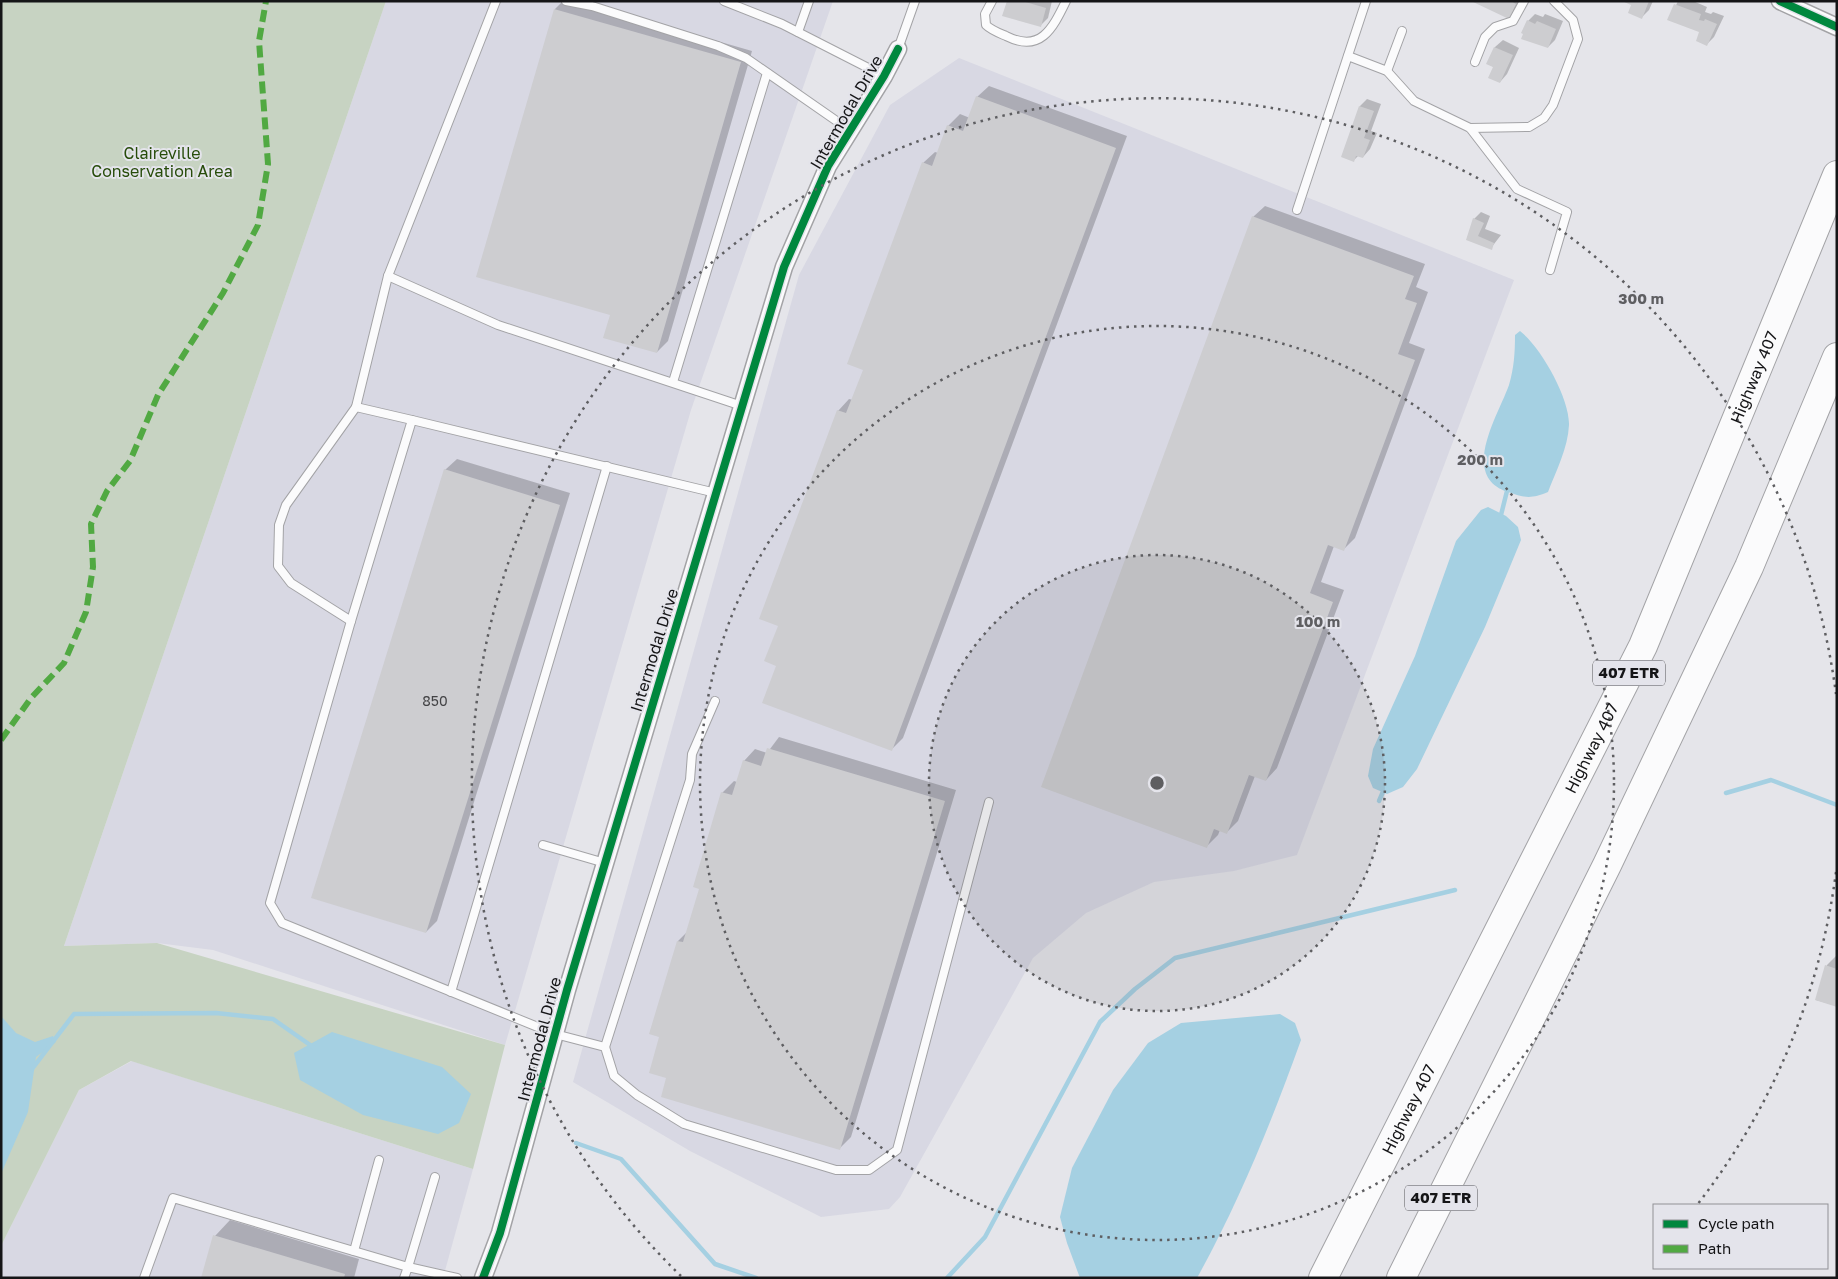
<svg xmlns="http://www.w3.org/2000/svg" width="1838" height="1279" font-family="'Golos Text',sans-serif">
	<rect width="100%" height="100%" fill="#e5e5ea"/>
	<!-- built -->
	<g fill="#d8d8e3">
		<polygon points="386,1 833,1 691,410 505,1045 213,950 157,943 64,946"/>
		<polygon points="959,58 1514,280 1297,855 1234,871 1154,882 1086,913 1033,958 900,1197 889,1209 821,1217 690,1151 573,1082 799,275 890,105"/>
		<polygon points="132,1061 473,1169 443,1278 1,1278 1,1246 79,1090"/>
	</g>
	<!-- green -->
	<polygon fill="#c7d3c2" points="1,1 386,1 64,946 157,943 505,1045 473,1169 131,1061 79,1090 1,1246"/>
	<!-- water -->
	<g fill="#a5d0e2">
		<path d="M1520,331C1541,347 1570,399 1569,425C1568,448 1556,471 1548,492C1531,499 1525,498 1508,492C1459,476 1498,416 1509,385C1514,368 1515,353 1515,335Z"/>
		<polygon points="1488,507 1506,516 1518,527 1521,540 1485,627 1417,769 1403,787 1387,794 1373,788 1368,776 1373,749 1415,656 1456,541 1481,510"/>
		<path d="M1280,1014L1295,1023L1301,1040C1272,1121 1239,1202 1197,1278H1080L1067,1243L1060,1217L1072,1168L1113,1090L1148,1043L1181,1023Z"/>
		<polygon points="1,1016 16,1033 35,1042 53,1036 56,1042 36,1057 28,1112 1,1174"/>
		<polygon points="332,1032 442,1067 471,1094 459,1123 438,1134 363,1115 300,1080 294,1053"/>
	</g>
	<!-- shadow -->
	<g fill="#0003">
		<polygon points="563,1 578,1 752,51 668,341 657,352 612,314 478,276 555,9"/>
		<polygon points="1008,1 1052,1 1048,18 1040,26"/>
		<polygon points="1474,1 1520,1 1509,17"/>
		<polygon points="1625,1 1653,1 1649,10 1641,18 1633,5"/>
		<polygon points="1678,1 1693,1 1707,7 1705,12 1711,14 1713,12 1724,16 1714,37 1707,44 1700,31 1669,20"/>
		<polygon points="1535,14 1543,17 1545,14 1563,21 1555,40 1548,47 1525,33 1528,21"/>
		<polygon points="1503,40 1519,48 1507,74 1500,82 1494,67 1488,64 1495,47"/>
		<polygon points="989,86 1127,136 903,738 892,749 778,665 779,625 838,411 849,399 853,400 864,369 923,163 935,152 938,153 948,126 960,114 970,118 977,97"/>
		<polygon points="1367,99 1381,104 1371,131 1377,133 1370,149 1363,157 1359,155 1354,160 1360,106"/>
		<polygon points="1265,206 1425,264 1416,287 1428,292 1409,343 1425,349 1355,538 1344,549 1334,546 1321,582 1344,590 1277,768 1266,780 1255,776 1238,821 1227,832 1220,830 1218,835 1206,847 1253,217"/>
		<polygon points="1481,212 1490,216 1485,229 1501,235 1491,248 1467,239 1474,219"/>
		<polygon points="457,459 570,493 437,921 426,932 445,470"/>
		<polygon points="779,737 956,790 851,1137 839,1149 668,1078 661,1036 678,941 687,932 701,888 722,793 734,781 737,782 744,761 755,749 767,753"/>
		<polygon points="1837,955 1837,1006 1816,1000 1827,965"/>
		<polygon points="230,1220 359,1259 354,1278 202,1278 215,1236"/>
	</g>
	<g fill="none" stroke-linecap="round" stroke-linejoin="round">
		<!-- stream -->
		<g stroke="#a5d0e2" stroke-width="4.5">
			<polyline points="1500,519 1508,487"/>
			<polyline points="1726,793 1771,780 1837,805"/>
			<polyline points="1379,801 1385,787"/>
			<polyline points="32,1069 74,1014 216,1013 273,1019 313,1047"/>
			<polyline points="576,1143 621,1159 715,1264 756,1278"/>
			<polyline points="947,1278 985,1237 1100,1022 1135,989 1175,958 1455,890"/>
		</g>
	</g>
	<!-- building -->
	<g fill="#cdcdd0">
		<polygon points="1007,1 1022,1 1046,8 1041,27 1002,16"/>
		<polygon points="1471,1 1511,1 1516,4 1509,19"/>
		<polygon points="1622,1 1649,1 1642,19 1628,13 1631,5"/>
		<polygon points="1674,4 1701,14 1699,20 1704,21 1705,19 1717,24 1707,46 1696,41 1699,32 1667,20"/>
		<polygon points="554,9 741,62 657,353 603,338 610,315 476,277"/>
		<polygon points="1527,20 1535,24 1537,21 1556,29 1548,48 1521,39 1523,34 1521,33"/>
		<polygon points="1494,47 1513,55 1500,83 1488,78 1493,67 1486,64"/>
		<polygon points="976,96 1116,148 892,751 762,703 776,666 764,661 778,626 759,619 837,410 846,413 863,370 847,364 922,162 932,166 947,125 963,131"/>
		<polygon points="1359,106 1374,111 1364,138 1370,140 1363,158 1356,156 1354,162 1341,157"/>
		<polygon points="1252,216 1414,276 1405,299 1417,303 1398,354 1415,360 1344,551 1328,545 1310,593 1333,602 1266,781 1249,775 1227,834 1214,829 1207,848 1041,787"/>
		<polygon points="1473,218 1484,223 1478,236 1494,243 1492,250 1466,240"/>
		<polygon points="444,469 560,505 426,933 311,898"/>
		<polygon points="767,748 945,801 840,1150 661,1097 666,1078 649,1073 659,1037 649,1034 677,941 683,942 699,889 693,887 721,792 732,795 743,760 761,766"/>
		<polygon points="1825,965 1837,969 1837,1007 1815,1000"/>
		<polygon points="213,1235 345,1274 344,1278 201,1278"/>
	</g>
	<g fill="none" stroke-linecap="round" stroke-linejoin="round">
		<!-- service casing -->
		<g stroke="#a3a3a6" stroke-width="10">
			<g id="service">
				<polyline points="496,1 388,276 498,325 742,406"/>
				<polyline points="566,1 592,6 718,46 746,58 851,131"/>
				<polyline points="724,1 782,24 884,76"/>
				<path d="M992,1L985,14L986,25C991,30 999,33 1006,36C1040,53 1052,30 1066,1"/>
				<polyline points="798,32 809,1"/>
				<polyline points="898,49 915,1"/>
				<polyline points="1348,56 1387,71 1414,101 1470,128 1517,189 1567,212 1550,270"/>
				<polyline points="1475,62 1485,37 1495,27 1513,21 1524,1"/>
				<polyline points="1387,71 1402,31"/>
				<polyline points="1470,128 1529,127 1544,118 1553,105 1578,39 1573,20 1554,1"/>
				<polyline points="1297,210 1366,1"/>
				<polyline points="388,276 356,407 412,420"/>
				<polyline points="673,382 767,73"/>
				<polyline points="716,493 412,420 351,621 270,903 282,923 555,1034 605,1047 614,1076 637,1095 684,1124 836,1170 869,1170 897,1150 989,802"/>
				<polyline points="351,621 291,583 278,566 279,525 286,505 356,407"/>
				<polyline points="543,845 605,863"/>
				<polyline points="451,992 607,466"/>
				<polyline points="605,1047 690,780 692,754 715,701"/>
				<polyline points="354,1251 379,1160"/>
				<polyline points="144,1278 173,1198 408,1267 435,1177"/>
				<polyline points="404,1278 408,1267 457,1278"/>
			</g>
		</g>
		<!-- minor casing -->
		<g stroke="#a3a3a6" stroke-width="19">
			<g id="minor">
				<polyline points="1780,1 1837,27"/>
				<polyline points="483,1278 500,1233 567,990 784,267 828,166 884,76 898,49"/>
			</g>
		</g>
		<!-- motorway casing -->
		<g stroke="#a3a3a6" stroke-width="30">
			<g id="motorway">
				<path id="s1" d="M1323,1278L1643,646L1837,175"/>
				<polyline points="1401,1278 1607,865 1749,567 1837,357"/>
			</g>
		</g>
		<!-- service -->
		<use href="#service" stroke="#fbfbfc" stroke-width="8"/>
		<!-- minor -->
		<use href="#minor" stroke="#fbfbfc" stroke-width="16"/>
		<!-- motorway -->
		<use href="#motorway" stroke="#fbfbfc" stroke-width="28"/>
		<!-- quiet -->
		<polyline stroke="#51a942" stroke-width="6" stroke-dasharray="12 6" stroke-linecap="butt" points="1,740 31,698 64,663 86,612 93,567 91,524 107,491 130,461 158,395 223,293 258,225 268,164 259,41 266,1"/>
		<!-- cycleway casing -->
		<g stroke="#e4e4eb" stroke-width="11">
			<g id="cycleway">
				<polyline points="1780,1 1837,27"/>
				<polyline points="483,1278 500,1233 567,990 784,267 828,166 884,76 898,49"/>
			</g>
		</g>
		<!-- cycleway -->
		<use href="#cycleway" stroke="#00873e" stroke-width="8"/>
	</g>
	<!-- distance rings -->
	<circle cx="1157" cy="783" r="228" fill="#5e5e61" fill-opacity=".12"/>
	<g fill="none" stroke="#5e5e61" stroke-width="2.5" stroke-dasharray="2.5 5">
		<circle cx="1157" cy="783" r="228"/>
		<circle cx="1157" cy="783" r="457"/>
		<path d="M1836 872A685 685 0 0 1 1697 1205M681 1276A685 685 0 1 1 1836 694"/>
	</g>
	<g text-anchor="middle" stroke-width="4" stroke-linejoin="round" paint-order="stroke">
		<!-- number labels -->
		<g font-size="14" fill="#434345">
			<text x="435" y="706">850</text>
		</g>
		<!-- shield labels -->
		<g fill="#e4e4eb" stroke="#535357" stroke-width="1">
			<rect x="1593" y="660.5" width="72" height="25" rx="4"/>
			<rect x="1405" y="1185.5" width="72" height="25" rx="4"/>
		</g>
		<g font-size="15" font-weight="bold" fill="#151517">
			<text x="1629" y="678">407 ETR</text>
			<text x="1441" y="1203">407 ETR</text>
		</g>
		<!-- street labels -->
		<g font-size="16" fill="#151517" stroke="#e4e4eb">
			<text transform="translate(846 112) rotate(-60)" y="6">Intermodal Drive</text>
			<text dy="6" stroke="none"><textPath href="#s1" startOffset="999">Highway 407</textPath></text>
			<text transform="translate(654 650) rotate(-73)" y="6">Intermodal Drive</text>
			<text dy="6" stroke="none"><textPath href="#s1" startOffset="594">Highway 407</textPath></text>
			<text transform="translate(539 1039) rotate(-75)" y="6">Intermodal Drive</text>
			<text dy="6" stroke="none"><textPath href="#s1" startOffset="189">Highway 407</textPath></text>
		</g>
		<!-- park labels -->
		<g font-size="16" fill="#274c0a" stroke="#e4e4eb">
			<text x="162" y="159">Claireville<tspan x="162" dy="18">Conservation Area</tspan></text>
		</g>
	</g>
	<circle cx="1157" cy="783" r="8" fill="#5e5e61" stroke="#e4e4eb" stroke-width="2.5"/>
	<g font-size="15" text-anchor="middle" font-weight="bold" fill="#5e5e61" stroke="#e4e4eb" stroke-width="4" stroke-linejoin="round" paint-order="stroke">
		<text x="1641" y="304">300 m</text>
		<text x="1480" y="465">200 m</text>
		<text x="1318" y="627">100 m</text>
	</g>
	<!-- border -->
	<rect width="1838" height="1279" fill="none" stroke="#151517" stroke-width="5"/>
	<!-- legend -->
	<rect x="1653" y="1204" width="175" height="65" fill="#e4e4eb" stroke="#919196"/>
	<rect x="1663" y="1220" width="25" height="8" fill="#00873e" stroke="#919196"/>
	<text x="1698" y="1229" font-size="15" fill="#151517">Cycle path</text>
	<rect x="1663" y="1245" width="25" height="8" fill="#51a942" stroke="#919196"/>
	<text x="1698" y="1254" font-size="15" fill="#151517">Path</text>
</svg>
